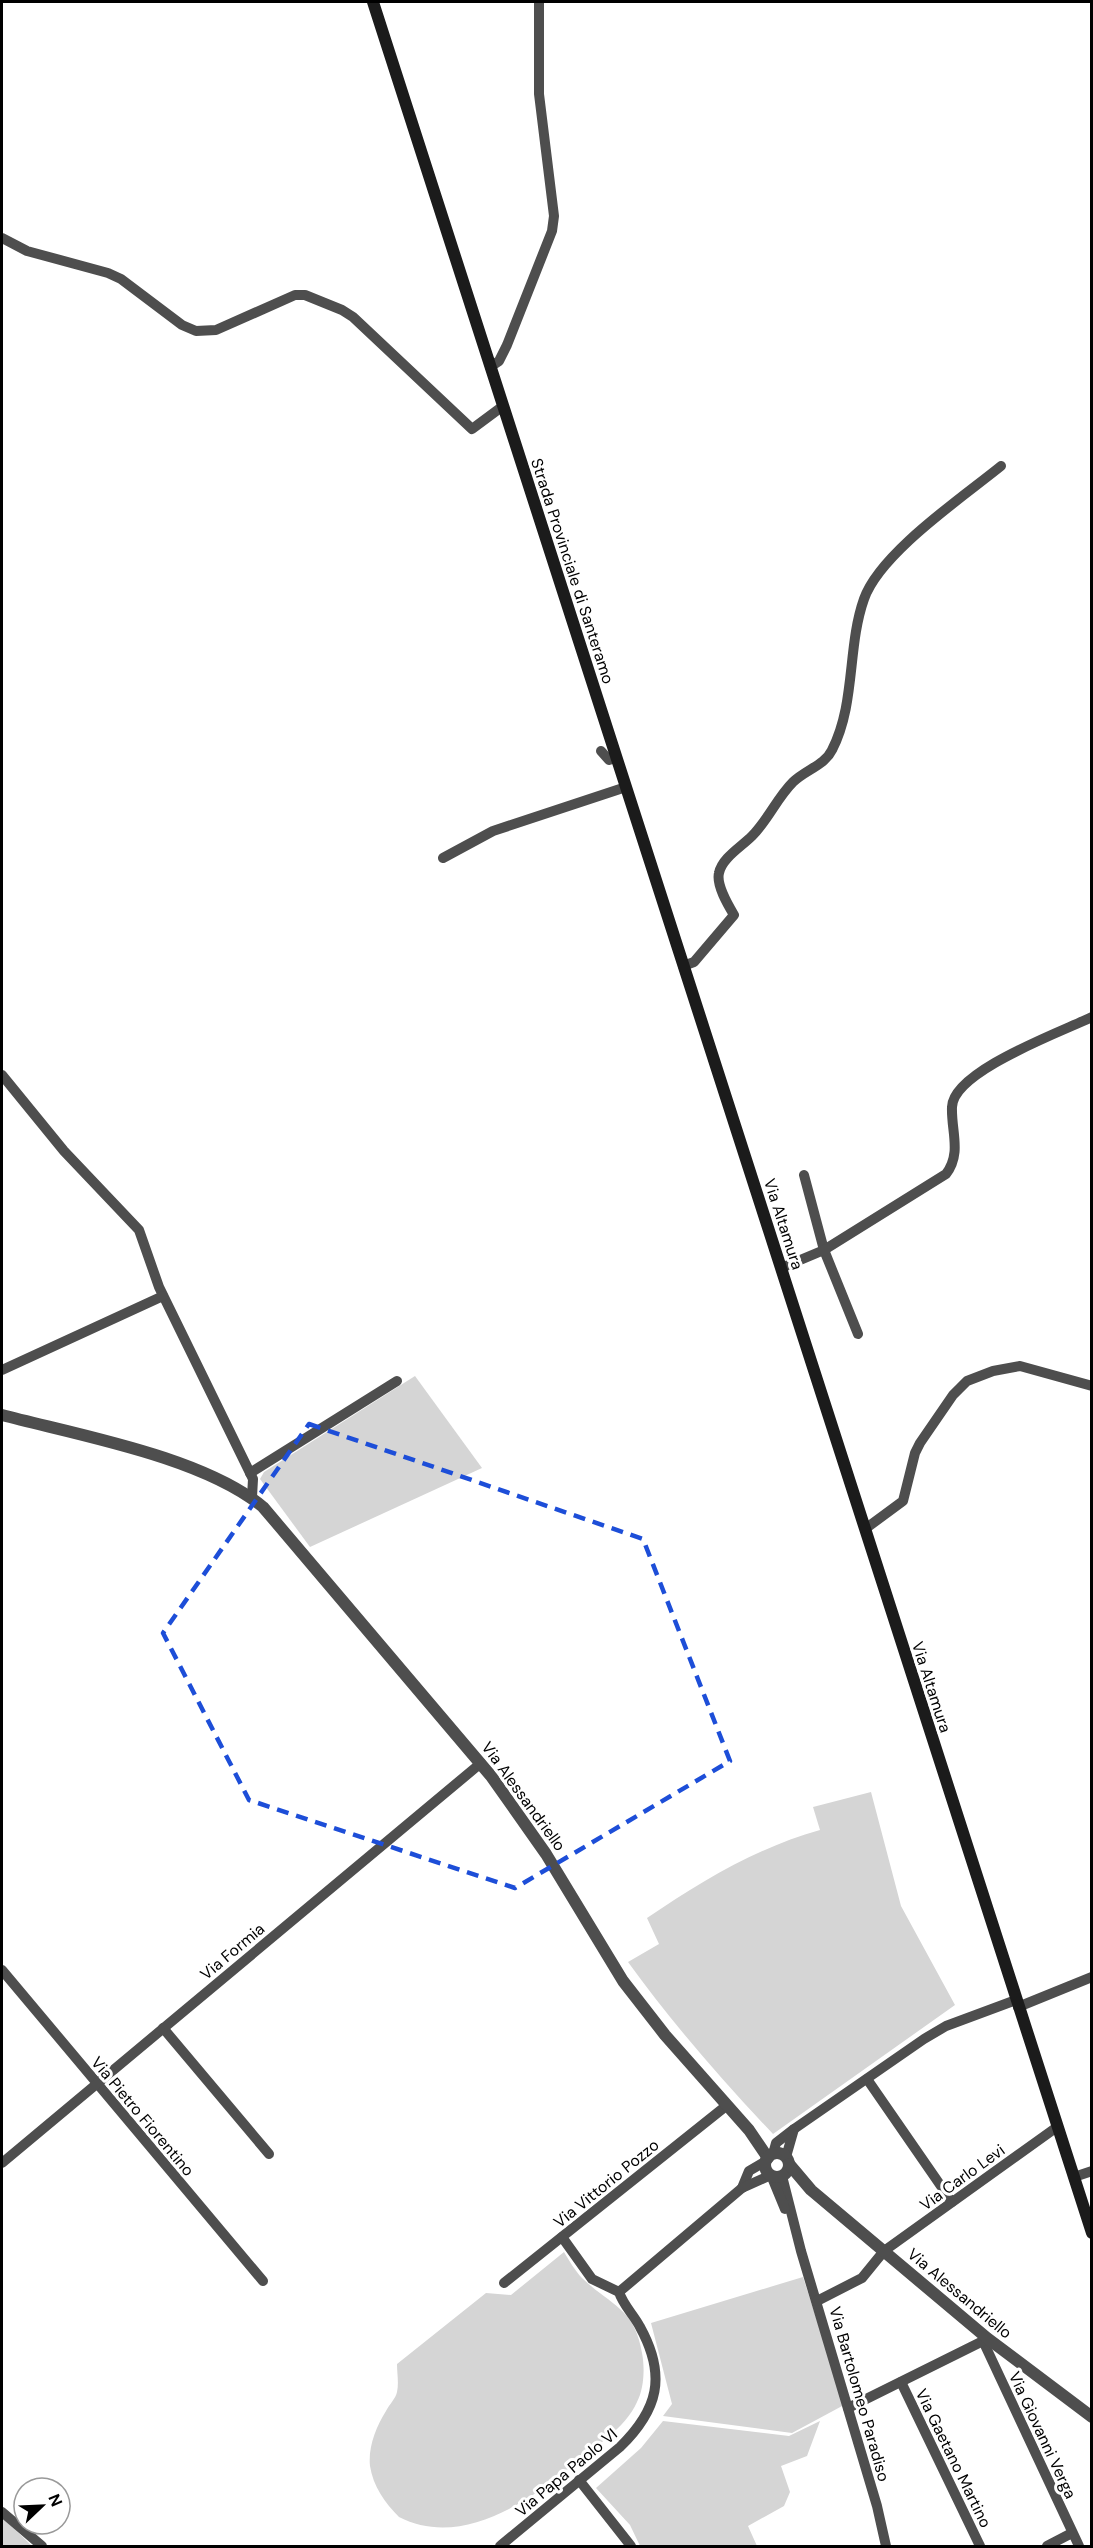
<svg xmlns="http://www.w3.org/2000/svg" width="1093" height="2548" font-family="'DM Sans',sans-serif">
	<rect width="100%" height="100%" fill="#fff"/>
	<!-- green -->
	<g fill="#d5d5d5">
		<polygon points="415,1376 482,1468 310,1547 260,1479 264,1472"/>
		<path d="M871,1792L901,1906L955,2005L773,2134C721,2079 673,2024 628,1962L659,1944L647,1918C702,1881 756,1848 820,1830L813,1807Z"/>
		<path d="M564,2252C569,2260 575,2271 582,2278C610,2305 635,2308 642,2353C645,2368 644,2389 637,2402C625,2429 594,2447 573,2465C526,2504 459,2548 399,2517C385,2503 373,2486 370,2466C368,2447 376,2427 386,2411C389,2405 396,2398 397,2392C399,2383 397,2373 397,2364L486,2293L511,2295Z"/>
		<polygon points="803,2277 844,2405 792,2433 663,2416 672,2404 651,2323"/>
		<polygon points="663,2421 789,2436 820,2421 807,2456 781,2466 790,2492 784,2506 748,2526 757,2546 640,2546 630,2525 596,2488 641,2448"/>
		<polygon points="2,2517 32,2546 2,2546"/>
	</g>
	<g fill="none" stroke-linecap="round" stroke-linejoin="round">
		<!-- minor -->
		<g stroke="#4e4e4e" stroke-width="10">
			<polyline points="2,238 27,251 108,273 121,279 182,325 196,331 216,330 295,295 305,295 342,310 353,317 472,429 503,406"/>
			<polyline points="490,367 499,361 507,345 552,231 554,216 539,94 539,2"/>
			<polyline points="601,751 609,760 616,758"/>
			<polyline points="443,858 493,831 626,787"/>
			<path d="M683,966L694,962L734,915C728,905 716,885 719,873C722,858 741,847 752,836C768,820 777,798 793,782C805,770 825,765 832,750C856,703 847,647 864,599C880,553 963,497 1001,466"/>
			<polyline points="2,1075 64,1151 139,1230 159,1287 253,1479 252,1497"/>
			<polyline points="804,1175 824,1250 858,1334"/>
			<path d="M781,1268L824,1250L946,1174C962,1153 951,1131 952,1107C953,1071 1061,1032 1092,1017"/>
			<polyline points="2,1370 163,1296"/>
			<polyline points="250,1473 397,1381"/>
			<polyline points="865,1529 903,1501 915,1453 920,1443 953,1395 967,1381 993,1371 1020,1366 1092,1386"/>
			<polyline points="2,1970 263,2281"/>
			<polyline points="1018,2007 1092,1977"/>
			<polyline points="163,2028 269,2154"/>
			<polyline points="867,2079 952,2202"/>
			<polyline points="773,2154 776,2143 794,2129 924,2039 946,2026 1016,2000"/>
			<polyline points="786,2157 794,2129"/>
			<polyline points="2,2163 481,1763"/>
			<polyline points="782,2176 801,2251 877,2506 886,2546"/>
			<polyline points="1074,2177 1092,2171"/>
			<polyline points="742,2188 749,2171 766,2161"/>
			<polyline points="504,2283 726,2106"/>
			<polyline points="619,2292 742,2188 771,2175 785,2209"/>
			<polyline points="817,2301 862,2278 884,2251 1057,2127"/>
			<polyline points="987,2338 983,2341 1079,2546"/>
			<polyline points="901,2382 980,2546"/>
			<polyline points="848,2408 983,2341"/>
			<polyline points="579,2480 631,2546"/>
			<polyline points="2,2512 42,2546"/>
			<path d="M500,2546L620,2447C658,2410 667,2376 640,2327C634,2315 623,2305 619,2292L592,2279L562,2237"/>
			<polyline points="1047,2546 1072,2533"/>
		</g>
		<!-- tertiary -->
		<g stroke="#4e4e4e" stroke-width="12">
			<path d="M2,1415C78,1435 203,1457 263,1507L491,1776L546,1854L623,1981L665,2035L749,2130L768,2158"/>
			<circle cx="777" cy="2165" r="12"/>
			<polyline points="789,2164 811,2190 987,2338 1092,2417"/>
		</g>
		<!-- secondary -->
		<polyline stroke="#1b1b1b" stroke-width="12" points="373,2 1092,2233"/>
	</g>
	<!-- marked area -->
	<path fill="none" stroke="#1d4ed8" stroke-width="4.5" stroke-dasharray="12 8" stroke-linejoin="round" d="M309,1424L643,1539L730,1761L515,1888L249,1800L163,1633Z"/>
	<g text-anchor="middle" stroke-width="6" stroke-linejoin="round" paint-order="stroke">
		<!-- street labels -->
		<g font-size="16" fill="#000" stroke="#fff">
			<text transform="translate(573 571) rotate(72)" y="6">Strada Provinciale di Santeramo</text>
			<text transform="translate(784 1224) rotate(72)" y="6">Via Altamura</text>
			<text transform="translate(932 1687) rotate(72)" y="6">Via Altamura</text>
			<text transform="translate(524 1796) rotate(54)" y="6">Via Alessandriello</text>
			<text transform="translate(232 1951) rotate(-40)" y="6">Via Formia</text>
			<text transform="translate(143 2116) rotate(50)" y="6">Via Pietro Fiorentino</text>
			<text transform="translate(962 2177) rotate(-36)" y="6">Via Carlo Levi</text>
			<text transform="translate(606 2183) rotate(-39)" y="6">Via Vittorio Pozzo</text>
			<text transform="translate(960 2293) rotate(40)" y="6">Via Alessandriello</text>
			<text transform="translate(860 2394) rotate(74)" y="6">Via Bartolomeo Paradiso</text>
			<text transform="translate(1043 2435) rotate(65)" y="6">Via Giovanni Verga</text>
			<text transform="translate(954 2458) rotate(64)" y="6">Via Gaetano Martino</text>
			<text transform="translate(566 2472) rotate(-40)" y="6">Via Papa Paolo VI</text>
		</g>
	</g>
	<!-- border -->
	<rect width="1093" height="2548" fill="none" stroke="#000000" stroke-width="6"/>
	<!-- north arrow -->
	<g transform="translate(42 2506) rotate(67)"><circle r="28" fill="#ffffff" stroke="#999999" stroke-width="1.5"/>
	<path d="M0-4.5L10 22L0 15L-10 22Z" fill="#000000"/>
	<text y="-9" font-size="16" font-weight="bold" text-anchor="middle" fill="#000000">N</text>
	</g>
</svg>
